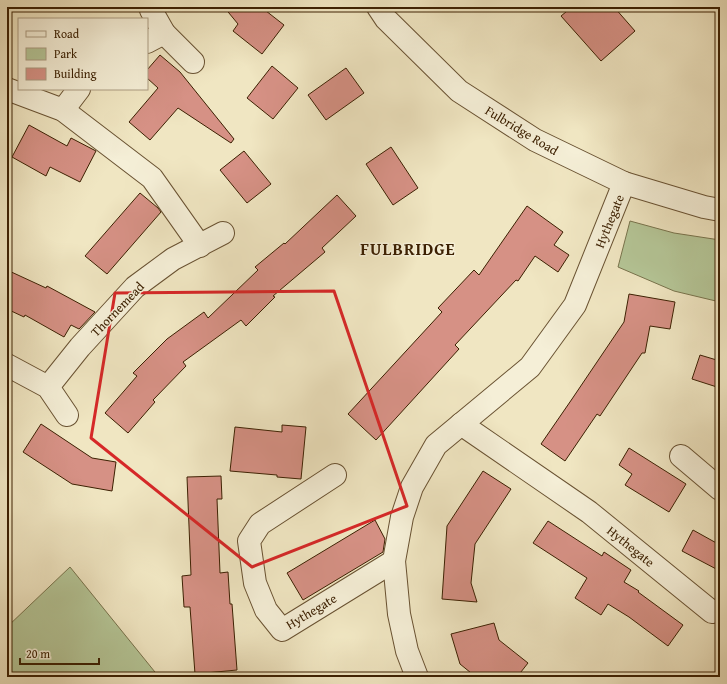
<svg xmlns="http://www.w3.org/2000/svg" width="727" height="684" font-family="'Gentium Book Plus',serif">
	<rect width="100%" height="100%" fill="#f0e6c2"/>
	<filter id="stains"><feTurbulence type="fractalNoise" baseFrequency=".005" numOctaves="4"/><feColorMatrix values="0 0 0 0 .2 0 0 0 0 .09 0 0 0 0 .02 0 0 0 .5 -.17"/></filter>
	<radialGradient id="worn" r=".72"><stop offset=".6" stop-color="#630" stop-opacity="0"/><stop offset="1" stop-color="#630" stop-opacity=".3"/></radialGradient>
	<!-- green -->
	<g fill="#b5c697" stroke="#78734c">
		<polygon points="630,221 674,233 720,240 720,302 674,291 618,267"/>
		<polygon points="70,567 159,677 7,677 7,627"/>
	</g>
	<!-- building -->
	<g fill="#d69185" stroke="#3c2002">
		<polygon points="224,7 261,7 284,25 262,54 233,31 238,24"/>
		<polygon points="572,7 614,7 635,31 601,61 561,16"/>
		<polygon points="160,55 180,72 234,139 231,143 178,108 150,140 129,122 158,88 147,78 147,70"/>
		<polygon points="272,66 298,88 273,119 247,98"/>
		<polygon points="346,68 364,93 326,120 308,95"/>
		<polygon points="29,125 67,146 71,138 96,151 80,182 50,167 46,176 12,157"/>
		<polygon points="391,147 418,188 393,205 366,164"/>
		<polygon points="244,151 271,184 247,203 220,170"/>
		<polygon points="140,193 158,208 161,212 107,274 85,256"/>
		<polygon points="337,195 356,216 322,248 325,252 273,296 275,297 246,326 241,320 183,362 186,366 153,400 155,402 128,433 105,413 137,376 133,373 167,339 204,312 208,318 258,270 255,267 284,243 285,244"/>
		<polygon points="527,206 563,232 554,245 569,255 558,272 535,256 518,281 516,280 455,345 459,349 376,440 348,414 442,312 438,308 474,270 479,275"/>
		<polygon points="7,270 46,288 47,286 95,312 79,329 71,325 64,337 25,315 24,317 7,309"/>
		<polygon points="629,294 675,302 670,329 650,326 645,353 642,353 600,416 597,414 565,461 541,444 572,399 624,322"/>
		<polygon points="700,355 720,361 720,388 692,379"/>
		<polygon points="41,424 92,458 116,462 112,491 72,484 23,452"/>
		<polygon points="282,425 306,427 301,479 277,477 277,475 230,471 235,427 282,432"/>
		<polygon points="629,448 686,484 669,512 625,485 632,474 619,465"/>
		<polygon points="483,471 511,489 475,544 471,583 477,602 442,599 447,526"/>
		<polygon points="221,476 222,499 217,499 220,573 228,572 230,604 232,604 237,670 195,674 190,607 184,607 182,576 191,575 187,477"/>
		<polygon points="375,520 385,539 383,552 303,600 287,573"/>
		<polygon points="548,521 602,556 604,552 631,570 624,582 639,591 638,592 683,625 668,646 629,617 608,604 601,615 575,598 587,578 533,543"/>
		<polygon points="693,530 720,545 720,571 682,551"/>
		<polygon points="494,623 499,640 528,663 517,677 476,677 460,664 451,634"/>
	</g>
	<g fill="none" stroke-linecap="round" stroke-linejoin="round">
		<!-- minor casing -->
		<g stroke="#695232" stroke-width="24">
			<g id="minor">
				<polyline points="151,10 164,33 193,62"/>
				<polyline points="147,42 164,33"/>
				<polyline points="7,89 63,110 152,178 200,246"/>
				<polyline points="63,110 79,89"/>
				<polyline points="7,365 48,387 67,415"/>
				<polyline points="48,387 80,347 135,287 173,259 223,233"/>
				<polyline points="461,424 589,512 712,612 720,610"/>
				<polyline points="681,456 720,489"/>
				<polyline points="335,475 260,524 249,541 255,583 266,610 282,630 394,561"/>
				<polyline points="417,677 407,651 399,614 394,561 402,517 412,487 436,445 530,367 575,305 624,183"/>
			</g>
		</g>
		<!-- tertiary casing -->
		<g stroke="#695232" stroke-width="24">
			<polyline id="tertiary" points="378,7 386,19 459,91 535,140 624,183 704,207 720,210"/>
		</g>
		<!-- minor -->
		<use href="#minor" stroke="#f5efd7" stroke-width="22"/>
		<!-- tertiary -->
		<use href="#tertiary" stroke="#f5efd7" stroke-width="22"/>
	</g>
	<!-- marked area -->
	<path fill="none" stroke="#d62828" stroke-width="3" stroke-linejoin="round" d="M334,291L407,506L252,567L91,438L115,293Z"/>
	<g text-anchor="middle" stroke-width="3" stroke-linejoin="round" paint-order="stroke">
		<!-- street labels -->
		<g font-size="13" fill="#3c2002" stroke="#f5efd7">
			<text transform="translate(522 130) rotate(31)" y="5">Fulbridge Road</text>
			<text transform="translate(609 221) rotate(-68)" y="5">Hythegate</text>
			<text transform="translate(117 309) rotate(-46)" y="5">Thornemead</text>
			<text transform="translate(631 546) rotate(39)" y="5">Hythegate</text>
			<text transform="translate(311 611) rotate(-31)" y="5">Hythegate</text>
		</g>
		<!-- district labels -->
		<g font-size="17" font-weight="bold" letter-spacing="1" fill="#3c2002" stroke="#f5efd7">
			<text x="408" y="255">FULBRIDGE</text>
		</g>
	</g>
	<!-- margin -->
	<rect width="727" height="684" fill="none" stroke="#f0e6c2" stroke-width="24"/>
	<rect x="8" y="8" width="711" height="668" fill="none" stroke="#3c2002" stroke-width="2"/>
	<rect x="12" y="12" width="703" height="660" fill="none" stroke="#3c2002"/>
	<!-- legend -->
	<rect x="18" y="18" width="130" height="72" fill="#f5efd7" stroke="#ab9c82"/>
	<rect x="26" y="31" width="20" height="6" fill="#f5efd7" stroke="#ab9c82"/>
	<text x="54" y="38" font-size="12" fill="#3c2002">Road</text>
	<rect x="26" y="48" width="20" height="12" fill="#b5c697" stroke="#ab9c82"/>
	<text x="54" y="58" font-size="12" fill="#3c2002">Park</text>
	<rect x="26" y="68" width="20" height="12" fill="#d69185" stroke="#ab9c82"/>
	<text x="54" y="78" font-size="12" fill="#3c2002">Building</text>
	<!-- scale -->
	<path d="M20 658v6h79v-6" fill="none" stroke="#3c2002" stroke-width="2"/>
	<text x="26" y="658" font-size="12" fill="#3c2002" stroke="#f5efd7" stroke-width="3" paint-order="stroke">20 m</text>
	<rect width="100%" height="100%" filter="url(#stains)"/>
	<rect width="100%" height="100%" fill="url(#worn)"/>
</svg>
